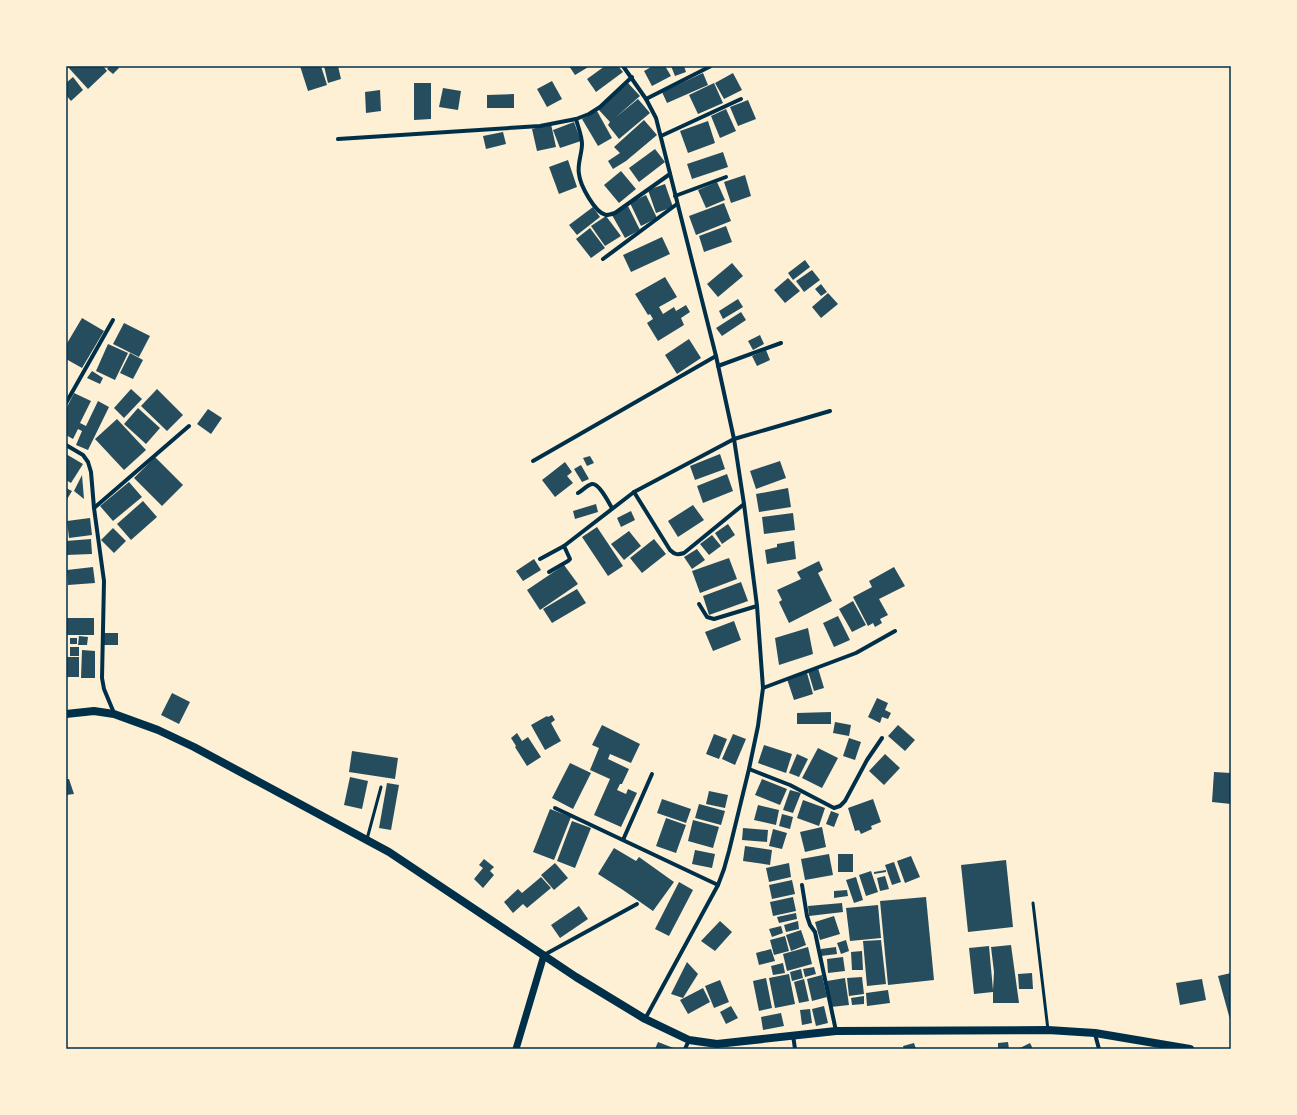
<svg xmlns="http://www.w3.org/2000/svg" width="1297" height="1115" font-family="'Sofia Sans Condensed',sans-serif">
	<rect width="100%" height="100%" fill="#fdf0d5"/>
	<!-- building -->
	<g fill="#264d5e">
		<polygon points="67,66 103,66 107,71 88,89"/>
		<polygon points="110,66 117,66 119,68 113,74 107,69"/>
		<polygon points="300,66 321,66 327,85 308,91"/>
		<polygon points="324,66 338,66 341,79 328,83"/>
		<polygon points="569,66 590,66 575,75"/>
		<polygon points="605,66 618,66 623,72 596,92 587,79"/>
		<polygon points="653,66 665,66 671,76 652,86 644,71"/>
		<polygon points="671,66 684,66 686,72 675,76"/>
		<polygon points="703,73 708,85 667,103 662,92"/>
		<polygon points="733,73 742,90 724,99 715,83"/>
		<polygon points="73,77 83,90 71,101 66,95 66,83"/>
		<polygon points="552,81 562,99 547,107 537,89"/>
		<polygon points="414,83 431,83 431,119 414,120"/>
		<polygon points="628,83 640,96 615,118 638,99 650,113 619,139 608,125 610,122 598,109"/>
		<polygon points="714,83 723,103 698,114 689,95"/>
		<polygon points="443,88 461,91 458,110 439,107"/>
		<polygon points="380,90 381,111 366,113 365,92"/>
		<polygon points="514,94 514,108 487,108 487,95"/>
		<polygon points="748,100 756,119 738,126 730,107"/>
		<polygon points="726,109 736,131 720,138 711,116"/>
		<polygon points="597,111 612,138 598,146 582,119"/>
		<polygon points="644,120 657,135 626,161 613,169 608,161 620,153 614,147"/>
		<polygon points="708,121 715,143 688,153 680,131"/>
		<polygon points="574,122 581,141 560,148 553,130"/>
		<polygon points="551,124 556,147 537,151 532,129"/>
		<polygon points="503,132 506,144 486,149 483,136"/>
		<polygon points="655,149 665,162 639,182 629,168"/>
		<polygon points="723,152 728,167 692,179 687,164"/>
		<polygon points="568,160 577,187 559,194 549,167"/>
		<polygon points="621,171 636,189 619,203 604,185"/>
		<polygon points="745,175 751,196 731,203 724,182"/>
		<polygon points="717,182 725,200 706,208 698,190"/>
		<polygon points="665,184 673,207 656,213 648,190"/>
		<polygon points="646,195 657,218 641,226 630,203"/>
		<polygon points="724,203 731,221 696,235 689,216"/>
		<polygon points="628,206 640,230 625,238 612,215"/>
		<polygon points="593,207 600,217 577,235 569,225"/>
		<polygon points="606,216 621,236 605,246 591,226"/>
		<polygon points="726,226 732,242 704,252 699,236"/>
		<polygon points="590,228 605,248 591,258 576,239"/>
		<polygon points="662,237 670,254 631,272 623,255"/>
		<polygon points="805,260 810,267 793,280 788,273"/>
		<polygon points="732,263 743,276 718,297 707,284"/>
		<polygon points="812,270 820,280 804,292 796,281"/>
		<polygon points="665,277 677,297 659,307 663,314 674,307 676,311 686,305 690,312 681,318 684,325 658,341 647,323 653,319 650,314 648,315 635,294"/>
		<polygon points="788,278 800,291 785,303 774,290"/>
		<polygon points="821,284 827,292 821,296 815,289"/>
		<polygon points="828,293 838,304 821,318 812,307"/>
		<polygon points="738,299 743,307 723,319 719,311"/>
		<polygon points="741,312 746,320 722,336 716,328"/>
		<polygon points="82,318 104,331 82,368 66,359 66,345"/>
		<polygon points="124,323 150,336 139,357 113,344"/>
		<polygon points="760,335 764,344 753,350 748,341"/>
		<polygon points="689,339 701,358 677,374 665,355"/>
		<polygon points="108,344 128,353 115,380 96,371"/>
		<polygon points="766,350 770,360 757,366 752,356"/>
		<polygon points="130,353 143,360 133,379 120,373"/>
		<polygon points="92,371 103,378 100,384 87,378"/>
		<polygon points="131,389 142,399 124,418 114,408"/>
		<polygon points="157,389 183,415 167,431 141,406"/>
		<polygon points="74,393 91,401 80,423 86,426 98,401 109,407 88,450 76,445 82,431 78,429 73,439 66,435 66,409"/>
		<polygon points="138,408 160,428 146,444 124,424"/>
		<polygon points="208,409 222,418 211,434 197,424"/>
		<polygon points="117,419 146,450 124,470 95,439"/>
		<polygon points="66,454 83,464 71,483 66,480"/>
		<polygon points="720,454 725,469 695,480 690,466"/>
		<polygon points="590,456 594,463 587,466 583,458"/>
		<polygon points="155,457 183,485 162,506 134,478"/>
		<polygon points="780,461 786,478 756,489 750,471"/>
		<polygon points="565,462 572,472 567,476 573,483 555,497 542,480"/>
		<polygon points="581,465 589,479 582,482 574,469"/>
		<polygon points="727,474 733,491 703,503 697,486"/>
		<polygon points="82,475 84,499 74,491"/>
		<polygon points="129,482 142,497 113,521 100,506"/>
		<polygon points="66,488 72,491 66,501"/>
		<polygon points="788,488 791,507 759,512 756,494"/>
		<polygon points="143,501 157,517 131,540 117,524"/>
		<polygon points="596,504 598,512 575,519 573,511"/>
		<polygon points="693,505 704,520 678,537 668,521"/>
		<polygon points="631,511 635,520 621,527 617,518"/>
		<polygon points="793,513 795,530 764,534 762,517"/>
		<polygon points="90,518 92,535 69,538 67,521"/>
		<polygon points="728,524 735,535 722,544 715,533"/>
		<polygon points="597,527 623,566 608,576 582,537"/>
		<polygon points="113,528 126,541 114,553 101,540"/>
		<polygon points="629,531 641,546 624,560 611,544"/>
		<polygon points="712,535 721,546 709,555 700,544"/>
		<polygon points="91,539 92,554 66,555 66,541"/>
		<polygon points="654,539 666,554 642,573 630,558"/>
		<polygon points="794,541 796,559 767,564 765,550 777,547 777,544"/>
		<polygon points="697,549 705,560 692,569 684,557"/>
		<polygon points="729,558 737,579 700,593 692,571"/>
		<polygon points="534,559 541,570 523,581 516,571"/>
		<polygon points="819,561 823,570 818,573 832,601 789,623 779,602 782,600 777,590 801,579 797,572"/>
		<polygon points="564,565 578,584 540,610 527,590"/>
		<polygon points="93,567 95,583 68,585 67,570"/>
		<polygon points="894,567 905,586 879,599 888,615 880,619 882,623 875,627 873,623 868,626 853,597 872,587 869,581"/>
		<polygon points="741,582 748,601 709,615 703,596"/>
		<polygon points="577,589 586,603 552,623 543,609"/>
		<polygon points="853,601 866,625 852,632 839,609"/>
		<polygon points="838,616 850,640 834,647 823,623"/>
		<rect x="66" y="618" width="28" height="17"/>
		<polygon points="734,621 741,640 713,651 705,632"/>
		<polygon points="808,628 813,654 779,665 775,638"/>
		<rect x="103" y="633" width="15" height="12"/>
		<polygon points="79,636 88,637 87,645 78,645"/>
		<rect x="70" y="638" width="7" height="6"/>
		<rect x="70" y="647" width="9" height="9"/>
		<polygon points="82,650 95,651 95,678 81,678"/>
		<rect x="66" y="657" width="13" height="20"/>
		<polygon points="818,668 824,688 814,691 808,671"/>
		<polygon points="807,673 813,694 794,700 787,679"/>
		<polygon points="172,693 190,702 179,724 161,715"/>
		<polygon points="877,698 888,703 885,710 891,713 888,719 882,717 880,723 868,717"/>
		<polygon points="831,712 831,724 797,724 797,713"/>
		<polygon points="552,715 555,720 551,723 561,741 545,750 531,725 547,716 548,717"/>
		<polygon points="835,722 851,725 849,736 833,733"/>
		<polygon points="602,725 640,744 631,763 610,754 608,759 629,769 622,784 620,784 617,790 626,794 628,789 637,793 621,827 594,815 610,779 590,770 599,748 592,745"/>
		<polygon points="898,725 915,740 905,751 888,736"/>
		<polygon points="517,733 522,741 528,737 541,757 527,766 515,747 516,746 511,738"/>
		<polygon points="714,734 727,739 719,759 706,754"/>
		<polygon points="733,734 746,739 735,765 722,759"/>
		<polygon points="849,738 861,742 855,760 843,756"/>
		<polygon points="764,745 792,754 786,773 758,763"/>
		<polygon points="818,748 838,758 822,788 802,778"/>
		<polygon points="352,751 398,758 395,779 349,772"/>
		<polygon points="797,754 808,759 799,777 789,773"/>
		<polygon points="885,754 900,768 884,785 869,771"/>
		<polygon points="570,763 591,773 573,809 552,798"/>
		<polygon points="1214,772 1231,773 1231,804 1212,802"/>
		<polygon points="350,777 368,781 362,809 344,805"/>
		<polygon points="66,779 69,779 74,794 66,795"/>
		<polygon points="762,779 787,789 780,805 755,795"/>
		<polygon points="387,783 399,785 391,830 379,828"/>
		<polygon points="790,790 801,793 793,813 783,810"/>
		<polygon points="709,791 728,795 725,808 706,804"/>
		<polygon points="662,799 691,809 686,823 657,813"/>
		<polygon points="873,799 881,822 871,826 872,829 861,834 859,830 855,831 848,808"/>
		<polygon points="803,800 825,808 819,826 797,818"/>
		<polygon points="699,804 725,811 721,825 695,818"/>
		<polygon points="758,805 779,810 776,825 754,820"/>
		<polygon points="550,809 571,817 554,860 533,852"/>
		<polygon points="831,811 839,814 834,827 826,824"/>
		<polygon points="782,814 793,817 790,829 779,826"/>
		<polygon points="666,818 686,825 676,853 656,846"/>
		<polygon points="693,820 719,827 713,848 688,841"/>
		<polygon points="572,821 591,828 575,868 557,861"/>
		<polygon points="822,827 826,847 805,852 800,832"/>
		<polygon points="743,828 768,830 767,842 742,840"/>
		<polygon points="773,829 787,833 782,849 769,846"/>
		<polygon points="745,846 772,850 770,865 743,861"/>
		<polygon points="614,848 636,861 639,857 674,882 653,911 623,890 598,874"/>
		<polygon points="695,850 715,854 712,868 692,864"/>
		<polygon points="829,854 833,875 805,880 801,859"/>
		<rect x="838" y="854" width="15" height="18"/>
		<polygon points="911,856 920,877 905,883 897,861"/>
		<polygon points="484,859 494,867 490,871 494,875 483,888 474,879 483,868 479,865"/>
		<polygon points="1006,860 1013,927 968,932 961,865"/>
		<polygon points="894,862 901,882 892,885 885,865"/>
		<polygon points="555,863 568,878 554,890 541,875"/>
		<polygon points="789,863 791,877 769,882 766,868"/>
		<polygon points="886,870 886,872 874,874 874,872"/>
		<polygon points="871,871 878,892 866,896 859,875"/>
		<polygon points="885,876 889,889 880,891 877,878"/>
		<polygon points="541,877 551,888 527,908 523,904 513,913 504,902 518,889 522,893"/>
		<polygon points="856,877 863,900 854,903 846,880"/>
		<polygon points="792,880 795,894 772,899 769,885"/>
		<polygon points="679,882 693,890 669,936 655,929"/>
		<polygon points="847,890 848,896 834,898 834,891"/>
		<polygon points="793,897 796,911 773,916 770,902"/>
		<polygon points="926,897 934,980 888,985 880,901"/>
		<polygon points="842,903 843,912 809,916 808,906"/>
		<polygon points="878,905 881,938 850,941 846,908"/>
		<polygon points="579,906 588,919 560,938 551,925"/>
		<polygon points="796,913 797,919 779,923 777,917"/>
		<polygon points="834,916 840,934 820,940 815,922"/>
		<polygon points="720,921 732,932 715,951 701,941"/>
		<polygon points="798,921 799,929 786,932 784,925"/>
		<polygon points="781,926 783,933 772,937 769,929"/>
		<polygon points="801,930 806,945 791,951 786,935"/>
		<polygon points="785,936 789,951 774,955 770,940"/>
		<polygon points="846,940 849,951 841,954 837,943"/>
		<polygon points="881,940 886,984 867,986 863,941"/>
		<polygon points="1011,945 1019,1003 993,1003 993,992 974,994 969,948 989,946 993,990 994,972 991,947"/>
		<polygon points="808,947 812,964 787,971 783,954"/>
		<polygon points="836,947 837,954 821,956 821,949"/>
		<polygon points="771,949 775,961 759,965 756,953"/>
		<polygon points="862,951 863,970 852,970 851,952"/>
		<polygon points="843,957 845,971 828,973 827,959"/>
		<polygon points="687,962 698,974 683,998 671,994"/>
		<polygon points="783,963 785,973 773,975 771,966"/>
		<polygon points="814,967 816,974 805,977 803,969"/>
		<polygon points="801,969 803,978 792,981 790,972"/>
		<polygon points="1032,973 1033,989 1019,989 1018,974"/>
		<polygon points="1231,973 1231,1023 1218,976"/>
		<polygon points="789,974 795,1004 775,1008 769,978"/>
		<polygon points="822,975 827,997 812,1001 807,979"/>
		<polygon points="862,977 864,994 849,996 847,978"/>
		<polygon points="766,978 772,1008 759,1011 753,981"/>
		<polygon points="845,978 849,1005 831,1007 827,981"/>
		<polygon points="804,979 809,1001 799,1003 794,982"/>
		<polygon points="1202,979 1206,1000 1180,1005 1176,983"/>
		<polygon points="720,980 729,1002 714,1008 705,986"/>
		<polygon points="703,988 710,1002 688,1014 680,1000"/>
		<polygon points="888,990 890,1003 867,1006 866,993"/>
		<polygon points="864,996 864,1004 852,1005 851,998"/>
		<polygon points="731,1006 738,1018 726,1024 720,1012"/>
		<polygon points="824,1006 828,1023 816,1026 812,1009"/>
		<polygon points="810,1009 812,1023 802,1025 800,1010"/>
		<polygon points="781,1013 784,1026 763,1030 761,1017"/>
		<polygon points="658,1042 676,1049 655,1049"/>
		<polygon points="1008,1042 1009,1049 998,1049 998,1043"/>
		<polygon points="914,1043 916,1049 904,1049 903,1046"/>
		<polygon points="1030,1043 1033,1049 1018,1049"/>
	</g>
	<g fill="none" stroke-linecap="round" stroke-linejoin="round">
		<!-- service -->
		<g stroke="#003049" stroke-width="3">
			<polyline points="367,839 381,787"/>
			<polyline points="1033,903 1048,1030"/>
		</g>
		<!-- minor -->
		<g stroke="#003049" stroke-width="4">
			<polyline points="623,66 646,99 656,118 716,356 734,439 744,504 757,606 763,688 758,726 749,769 729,851 724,869 718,885 645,1019"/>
			<polyline points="646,99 711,66"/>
			<path d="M576,119C578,127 582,136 582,144C582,154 577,164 579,174C580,185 595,213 606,215C608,215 612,214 615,213L670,174"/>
			<polyline points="661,136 741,99"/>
			<polyline points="338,139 540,126 576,119 589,114 600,107 632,77"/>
			<polyline points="675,196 726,177"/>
			<polyline points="603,259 677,204"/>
			<polyline points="718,366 781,343"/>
			<polyline points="66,403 113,320"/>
			<polyline points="66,445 83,455 88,462 91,472 94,508 104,581 102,678 104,689 114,713"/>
			<polyline points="533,461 716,356"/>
			<path d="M634,492L670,550C675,555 678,555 684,553L744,504"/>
			<path d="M578,493C582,491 587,485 592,484C599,483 609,503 612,508"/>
			<polyline points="94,508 189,426"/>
			<polyline points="540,559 564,546 634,492 734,439 830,411"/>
			<polyline points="549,572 568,561 570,559 564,546"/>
			<polyline points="699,604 707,617 714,619 757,606"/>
			<polyline points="763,688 856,653 895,631"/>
			<polyline points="749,769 790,785 834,808 840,806 845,801 867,760 882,738"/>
			<polyline points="555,808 718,885"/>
			<polyline points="623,840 652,774"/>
			<polyline points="802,885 807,916 810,925 815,932 836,1031"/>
			<polyline points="544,955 637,904"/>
			<polyline points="1095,1034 1099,1049"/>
			<polyline points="793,1035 795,1049"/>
			<polyline points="685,1049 689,1040"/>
		</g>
		<!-- tertiary -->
		<polyline stroke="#003049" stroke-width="7" points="516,1049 544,955"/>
		<!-- secondary -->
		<polyline stroke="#003049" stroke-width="8" points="66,714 94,711 114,714 158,730 194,747 389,852 576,977 645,1019 689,1040 717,1044 836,1031 1048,1030 1095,1033 1190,1049"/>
	</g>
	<!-- border -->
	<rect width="1297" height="1115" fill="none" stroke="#fdf0d5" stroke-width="134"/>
	<rect x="67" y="67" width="1163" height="981" fill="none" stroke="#003049" stroke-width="1.5"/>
</svg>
